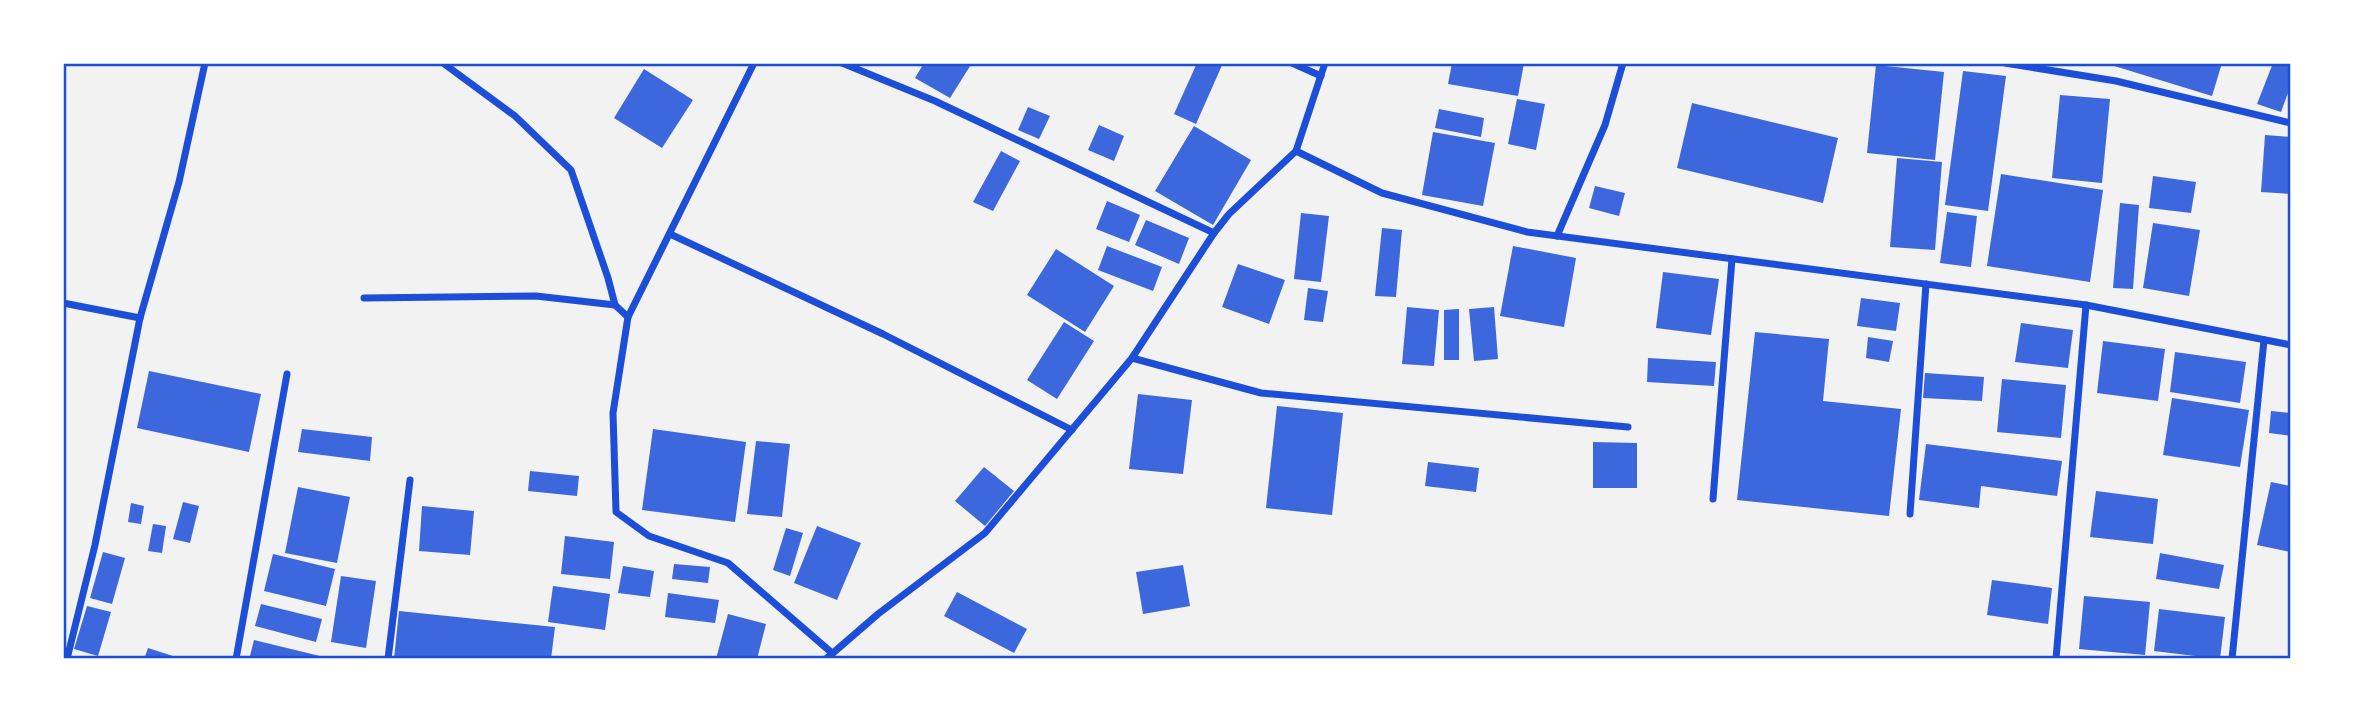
<svg xmlns="http://www.w3.org/2000/svg" width="2354" height="722" font-family="Signika,sans-serif">
	<rect width="100%" height="100%" fill="#f2f2f2"/>
	<!-- building -->
	<g fill="#3d67dc">
		<polygon points="924,63 972,63 950,98 915,78"/>
		<polygon points="1197,63 1223,63 1196,124 1174,114"/>
		<polygon points="1452,63 1524,63 1518,96 1448,84"/>
		<polygon points="2112,63 2222,63 2212,96 2111,65"/>
		<polygon points="2273,63 2291,63 2291,85 2281,112 2257,104"/>
		<polygon points="1876,65 1944,72 1935,160 1867,153"/>
		<polygon points="644,69 693,100 662,148 614,118"/>
		<polygon points="1963,71 2006,76 1988,211 1945,205"/>
		<polygon points="2060,95 2110,99 2102,183 2052,178"/>
		<polygon points="1517,99 1545,104 1536,150 1508,144"/>
		<polygon points="1692,103 1838,138 1823,203 1677,168"/>
		<polygon points="1028,107 1050,116 1039,139 1018,130"/>
		<polygon points="1439,109 1484,118 1481,137 1435,128"/>
		<polygon points="1099,125 1124,136 1114,161 1088,150"/>
		<polygon points="1194,126 1251,160 1213,225 1155,191"/>
		<polygon points="1433,132 1495,143 1483,206 1422,195"/>
		<polygon points="2265,135 2291,137 2291,194 2261,192"/>
		<polygon points="1001,151 1020,161 993,211 973,202"/>
		<polygon points="1897,158 1942,162 1935,250 1890,247"/>
		<polygon points="2001,174 2103,190 2090,282 1987,266"/>
		<polygon points="2153,176 2196,182 2191,213 2149,208"/>
		<polygon points="1595,186 1625,193 1619,216 1589,208"/>
		<polygon points="1107,201 1140,215 1129,242 1096,229"/>
		<polygon points="2120,203 2139,205 2133,289 2113,288"/>
		<polygon points="1947,212 1977,216 1971,267 1940,263"/>
		<polygon points="1301,213 1329,216 1321,282 1294,279"/>
		<polygon points="1146,220 1189,238 1179,264 1135,245"/>
		<polygon points="2153,223 2200,230 2189,296 2143,288"/>
		<polygon points="1382,228 1402,230 1396,297 1375,296"/>
		<polygon points="1107,246 1162,267 1153,291 1098,270"/>
		<polygon points="1513,246 1576,258 1564,327 1500,316"/>
		<polygon points="1056,249 1114,286 1085,332 1027,295"/>
		<polygon points="1238,264 1285,280 1269,324 1222,307"/>
		<polygon points="1663,272 1719,279 1711,335 1656,328"/>
		<polygon points="1308,288 1328,291 1323,322 1304,320"/>
		<polygon points="1861,298 1900,303 1896,331 1857,326"/>
		<polygon points="1407,307 1439,310 1434,366 1402,364"/>
		<polygon points="1494,307 1498,359 1474,361 1469,309"/>
		<polygon points="1459,309 1459,360 1444,360 1444,310"/>
		<polygon points="1064,322 1094,341 1057,399 1027,380"/>
		<polygon points="2021,323 2073,330 2068,368 2015,362"/>
		<polygon points="1755,332 1829,339 1823,401 1901,409 1889,516 1737,500"/>
		<polygon points="1868,337 1893,341 1889,362 1866,358"/>
		<polygon points="2103,341 2165,349 2158,401 2097,393"/>
		<polygon points="2175,352 2246,362 2240,403 2170,392"/>
		<polygon points="1648,358 1716,362 1714,386 1647,382"/>
		<polygon points="149,371 261,394 249,452 137,428"/>
		<polygon points="1925,373 1984,377 1982,401 1923,398"/>
		<polygon points="2002,379 2066,385 2061,438 1997,432"/>
		<polygon points="1138,394 1192,400 1183,474 1129,469"/>
		<polygon points="2172,398 2249,410 2240,467 2163,455"/>
		<polygon points="1277,406 1343,413 1332,515 1266,508"/>
		<polygon points="2271,411 2291,413 2291,436 2269,433"/>
		<polygon points="302,429 372,437 370,461 298,452"/>
		<polygon points="653,429 746,442 735,522 642,510"/>
		<polygon points="756,441 790,444 782,517 747,514"/>
		<polygon points="1593,442 1637,443 1637,488 1593,488"/>
		<polygon points="1926,444 2062,461 2057,496 1981,486 1979,508 1919,500"/>
		<polygon points="1428,462 1479,468 1476,492 1425,486"/>
		<polygon points="984,467 1014,491 985,526 955,501"/>
		<polygon points="530,471 579,476 577,496 528,491"/>
		<polygon points="2271,482 2291,486 2291,552 2257,545"/>
		<polygon points="298,487 350,497 337,563 285,553"/>
		<polygon points="2096,491 2158,499 2153,544 2090,537"/>
		<polygon points="183,502 199,506 190,543 173,539"/>
		<polygon points="131,503 144,506 141,524 128,522"/>
		<polygon points="422,506 474,511 470,555 419,551"/>
		<polygon points="153,524 166,526 162,553 148,551"/>
		<polygon points="817,526 861,543 837,600 794,583"/>
		<polygon points="786,528 803,533 790,576 773,570"/>
		<polygon points="565,536 614,542 610,579 561,574"/>
		<polygon points="103,552 125,558 112,604 90,598"/>
		<polygon points="2160,553 2224,565 2219,589 2156,579"/>
		<polygon points="273,554 335,569 326,606 264,591"/>
		<polygon points="674,564 710,567 708,583 672,579"/>
		<polygon points="1183,565 1190,606 1143,614 1136,572"/>
		<polygon points="623,566 654,571 650,597 618,593"/>
		<polygon points="341,576 376,581 366,648 331,642"/>
		<polygon points="1992,580 2052,588 2048,624 1987,615"/>
		<polygon points="553,586 610,594 605,630 548,622"/>
		<polygon points="957,592 1027,629 1014,653 944,616"/>
		<polygon points="668,593 719,600 715,623 665,617"/>
		<polygon points="2084,596 2150,602 2145,655 2079,649"/>
		<polygon points="261,604 322,619 316,642 255,626"/>
		<polygon points="87,606 111,612 98,656 74,649"/>
		<polygon points="2159,609 2225,617 2220,659 2154,651"/>
		<polygon points="399,611 555,627 551,659 394,659"/>
		<polygon points="728,614 766,624 757,659 716,659"/>
		<polygon points="254,640 324,657 324,659 264,659 250,656"/>
		<polygon points="148,648 176,657 175,659 144,659"/>
	</g>
	<g fill="none" stroke-linecap="round" stroke-linejoin="round">
		<!-- minor -->
		<g stroke="#1d4ed8" stroke-width="7">
			<polyline points="443,63 515,116 571,170 608,278 615,305 628,317"/>
			<polyline points="754,63 628,317 613,413 616,512 649,536 728,563 832,653"/>
			<polyline points="842,63 935,101 1214,233"/>
			<polyline points="1292,63 1321,76"/>
			<polyline points="2005,63 2116,81 2291,123"/>
			<polyline points="1296,151 1382,193 1527,232 2086,305 2291,345"/>
			<polyline points="670,234 883,334 1072,430"/>
			<polyline points="1557,236 1605,125 1623,63"/>
			<polyline points="364,298 536,296 615,305"/>
			<polyline points="63,303 140,318"/>
			<polyline points="1132,358 1261,393 1628,427"/>
			<polyline points="1713,499 1732,259"/>
			<polyline points="1910,514 1926,284"/>
			<polyline points="67,659 95,545 140,318 179,182 205,63"/>
			<polyline points="236,659 287,374"/>
			<polyline points="388,659 410,480"/>
			<polyline points="826,659 878,614 985,533 1132,358 1214,233 1229,214 1296,151 1325,63"/>
			<polyline points="2056,659 2086,305"/>
			<polyline points="2232,659 2264,340"/>
		</g>
	</g>
	<!-- border -->
	<rect width="2354" height="722" fill="none" stroke="#ffffff" stroke-width="130"/>
	<rect x="65" y="65" width="2224" height="592" fill="none" stroke="#1d4ed8" stroke-width="2.5"/>
</svg>
